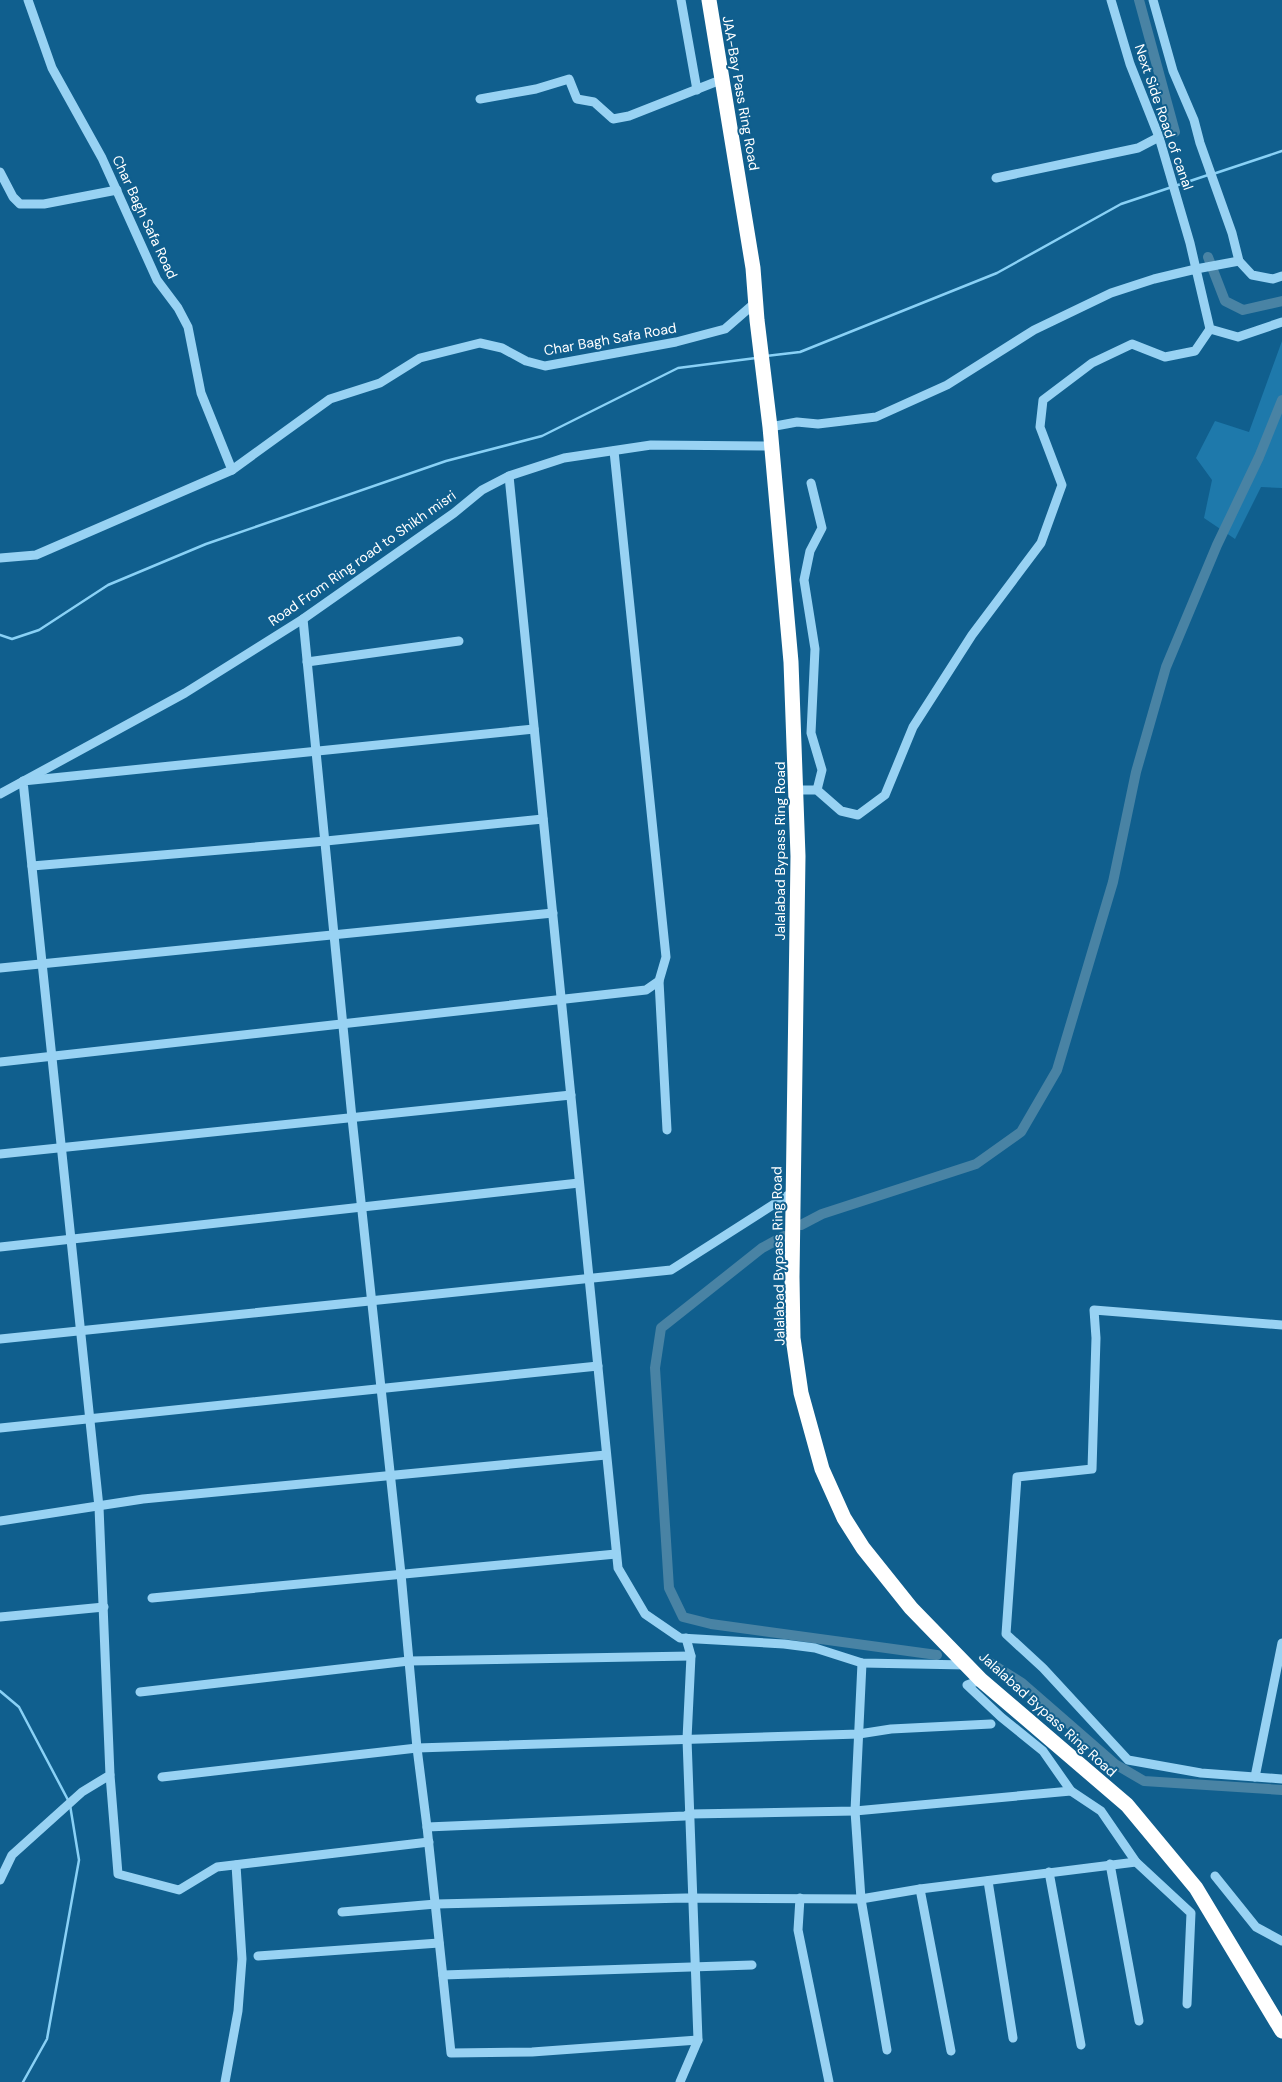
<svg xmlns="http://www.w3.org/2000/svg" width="1282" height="2082" font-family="'DM Sans',sans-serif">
	<rect width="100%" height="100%" fill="#105f8e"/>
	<!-- green -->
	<polygon fill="#1e79ab" points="1282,341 1282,488 1261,487 1235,539 1204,518 1212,480 1196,458 1215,421 1249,432"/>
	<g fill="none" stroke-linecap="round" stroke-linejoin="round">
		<!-- stream -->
		<g stroke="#89d1f6" stroke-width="2.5">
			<polyline points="1213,174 1282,151"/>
			<polyline points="766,356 800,352 997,273 1121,204 1208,175"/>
			<polyline points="0,635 12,639 39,630 108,585 206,544 446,461 542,436 678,368 756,358"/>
			<polyline points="0,1691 19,1707 68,1800"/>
			<polyline points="23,2082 47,2039 79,1860 70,1805"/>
		</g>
		<!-- canal -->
		<g stroke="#4983a4" stroke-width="10">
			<polyline points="1139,0 1175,132"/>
			<polyline points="1208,257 1225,301 1243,310 1282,301"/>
			<polyline points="801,1225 822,1214 976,1164 1021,1132 1057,1070 1113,882 1136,772 1166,667 1217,545 1259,457 1282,400"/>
			<polyline points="784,1236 762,1248 661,1328 655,1368 669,1588 683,1617 711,1624 937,1655"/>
			<polyline points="987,1661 1022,1683 1115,1764 1144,1781 1282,1790"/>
		</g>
		<!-- minor -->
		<g stroke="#98d2f3" stroke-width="9">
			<polyline points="28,0 52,68 102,158 157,280 178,308 188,327 201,393 232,470 330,399 380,383 420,358 480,343 502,348 526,361 545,366 676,342 725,329 756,302"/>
			<polyline points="681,0 697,90"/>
			<polyline points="1111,0 1130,64 1159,137 1190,243 1196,269 1239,261"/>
			<polyline points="1153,0 1173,71 1194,120 1200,143 1232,233 1239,261 1252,275 1273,279 1282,276"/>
			<polyline points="480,99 536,89 569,79 577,99 594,102 613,119 629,116 723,79"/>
			<polyline points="0,172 13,197 20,204 44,204 117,190"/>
			<polyline points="996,178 1138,148 1159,137"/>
			<polyline points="770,427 797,422 818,424 876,417 947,385 1034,330 1111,293 1154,279 1196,269 1210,329 1238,337 1282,322"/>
			<polyline points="509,476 618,1568 645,1614 680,1638 784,1644 815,1648 862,1663 967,1665"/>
			<polyline points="811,483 822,528 810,551 804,580 815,649 811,733 822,770 817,790"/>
			<polyline points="0,558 36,555 232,470"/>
			<polyline points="303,619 352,1118 401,1574 417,1748 427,1827 451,2053 532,2052 698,2040"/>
			<polyline points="307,662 459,641"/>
			<polyline points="797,790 817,790 841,811 858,815 885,795 913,727 972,635 1041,543 1062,485 1040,427 1043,400 1092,363 1132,344 1165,357 1195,351 1210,329"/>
			<polyline points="0,794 185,693 303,619 454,513 482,490 509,476 564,458 651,445 771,446"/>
			<polyline points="32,866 326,841 543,819"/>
			<polyline points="0,968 553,913"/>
			<polyline points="659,981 667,1130"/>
			<polyline points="0,1062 646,990 659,981 666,957 614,451"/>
			<polyline points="0,1154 571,1095"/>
			<polyline points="0,1247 579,1183"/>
			<polyline points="1282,1325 1094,1310 1096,1338 1092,1469 1017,1477 1006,1634 1043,1668 1128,1760 1201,1773 1282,1779"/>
			<polyline points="0,1339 671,1270 793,1192"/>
			<polyline points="0,1428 598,1366"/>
			<polyline points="0,1521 143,1499 606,1455"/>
			<polyline points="152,1598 616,1554"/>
			<polyline points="0,1617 104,1607"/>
			<polyline points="862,1663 855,1811 861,1899 887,2050"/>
			<polyline points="981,1680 967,1685 1001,1717 1043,1751 1071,1791 1101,1811 1136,1862 1191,1913 1187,2004"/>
			<polyline points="140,1692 409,1661 691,1656"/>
			<polyline points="110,1775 118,1874 179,1890 217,1867 429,1842"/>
			<polyline points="162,1777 417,1748 859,1734 891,1729 991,1724"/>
			<polyline points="1255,1777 1282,1643"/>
			<polyline points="427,1827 685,1816 689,1814 855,1811 1071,1791"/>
			<polyline points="1110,1864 1139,2021"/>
			<polyline points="1049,1872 1081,2045"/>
			<polyline points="1215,1876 1256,1927 1282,1941"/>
			<polyline points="0,1880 12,1855 82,1792 110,1775 99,1507 23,781 534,729"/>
			<polyline points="988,1881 1013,2038"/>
			<polyline points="920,1889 951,2051"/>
			<polyline points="800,1898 798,1930 829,2082"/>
			<polyline points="342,1912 436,1904 686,1898 861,1899 920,1889 1136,1862"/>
			<polyline points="258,1956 439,1943"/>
			<polyline points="443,1975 752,1965"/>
			<polyline points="225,2082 238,2011 242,1959 236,1865"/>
			<polyline points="680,2082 698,2040 687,1739 691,1656 686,1638"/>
		</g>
		<!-- highway -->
		<polyline stroke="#fff" stroke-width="15" points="709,0 753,268 757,320 770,427 791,662 798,856 792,1277 793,1338 801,1393 822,1469 844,1518 863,1548 911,1608 981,1680 1127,1805 1196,1888 1282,2031"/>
	</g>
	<g text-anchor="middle" stroke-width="4" stroke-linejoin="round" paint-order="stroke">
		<!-- street labels -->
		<g font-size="14" fill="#fff" stroke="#105f8e">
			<text transform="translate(741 93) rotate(80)" y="5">JAA-Bay Pass Ring Road</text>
			<text transform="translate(1164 117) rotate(71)" y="5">Next Side Road of canal</text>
			<text transform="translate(145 217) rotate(65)" y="5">Char Bagh Safa Road</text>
			<text transform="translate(610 339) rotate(-10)" y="5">Char Bagh Safa Road</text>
			<text transform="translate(362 558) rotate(-35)" y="5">Road From Ring road to Shikh misri</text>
			<text transform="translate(780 851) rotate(-90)" y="5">Jalalabad Bypass Ring Road</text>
			<text transform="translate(778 1256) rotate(-91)" y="5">Jalalabad Bypass Ring Road</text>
			<text transform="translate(1048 1714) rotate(42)" y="5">Jalalabad Bypass Ring Road</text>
		</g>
	</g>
</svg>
